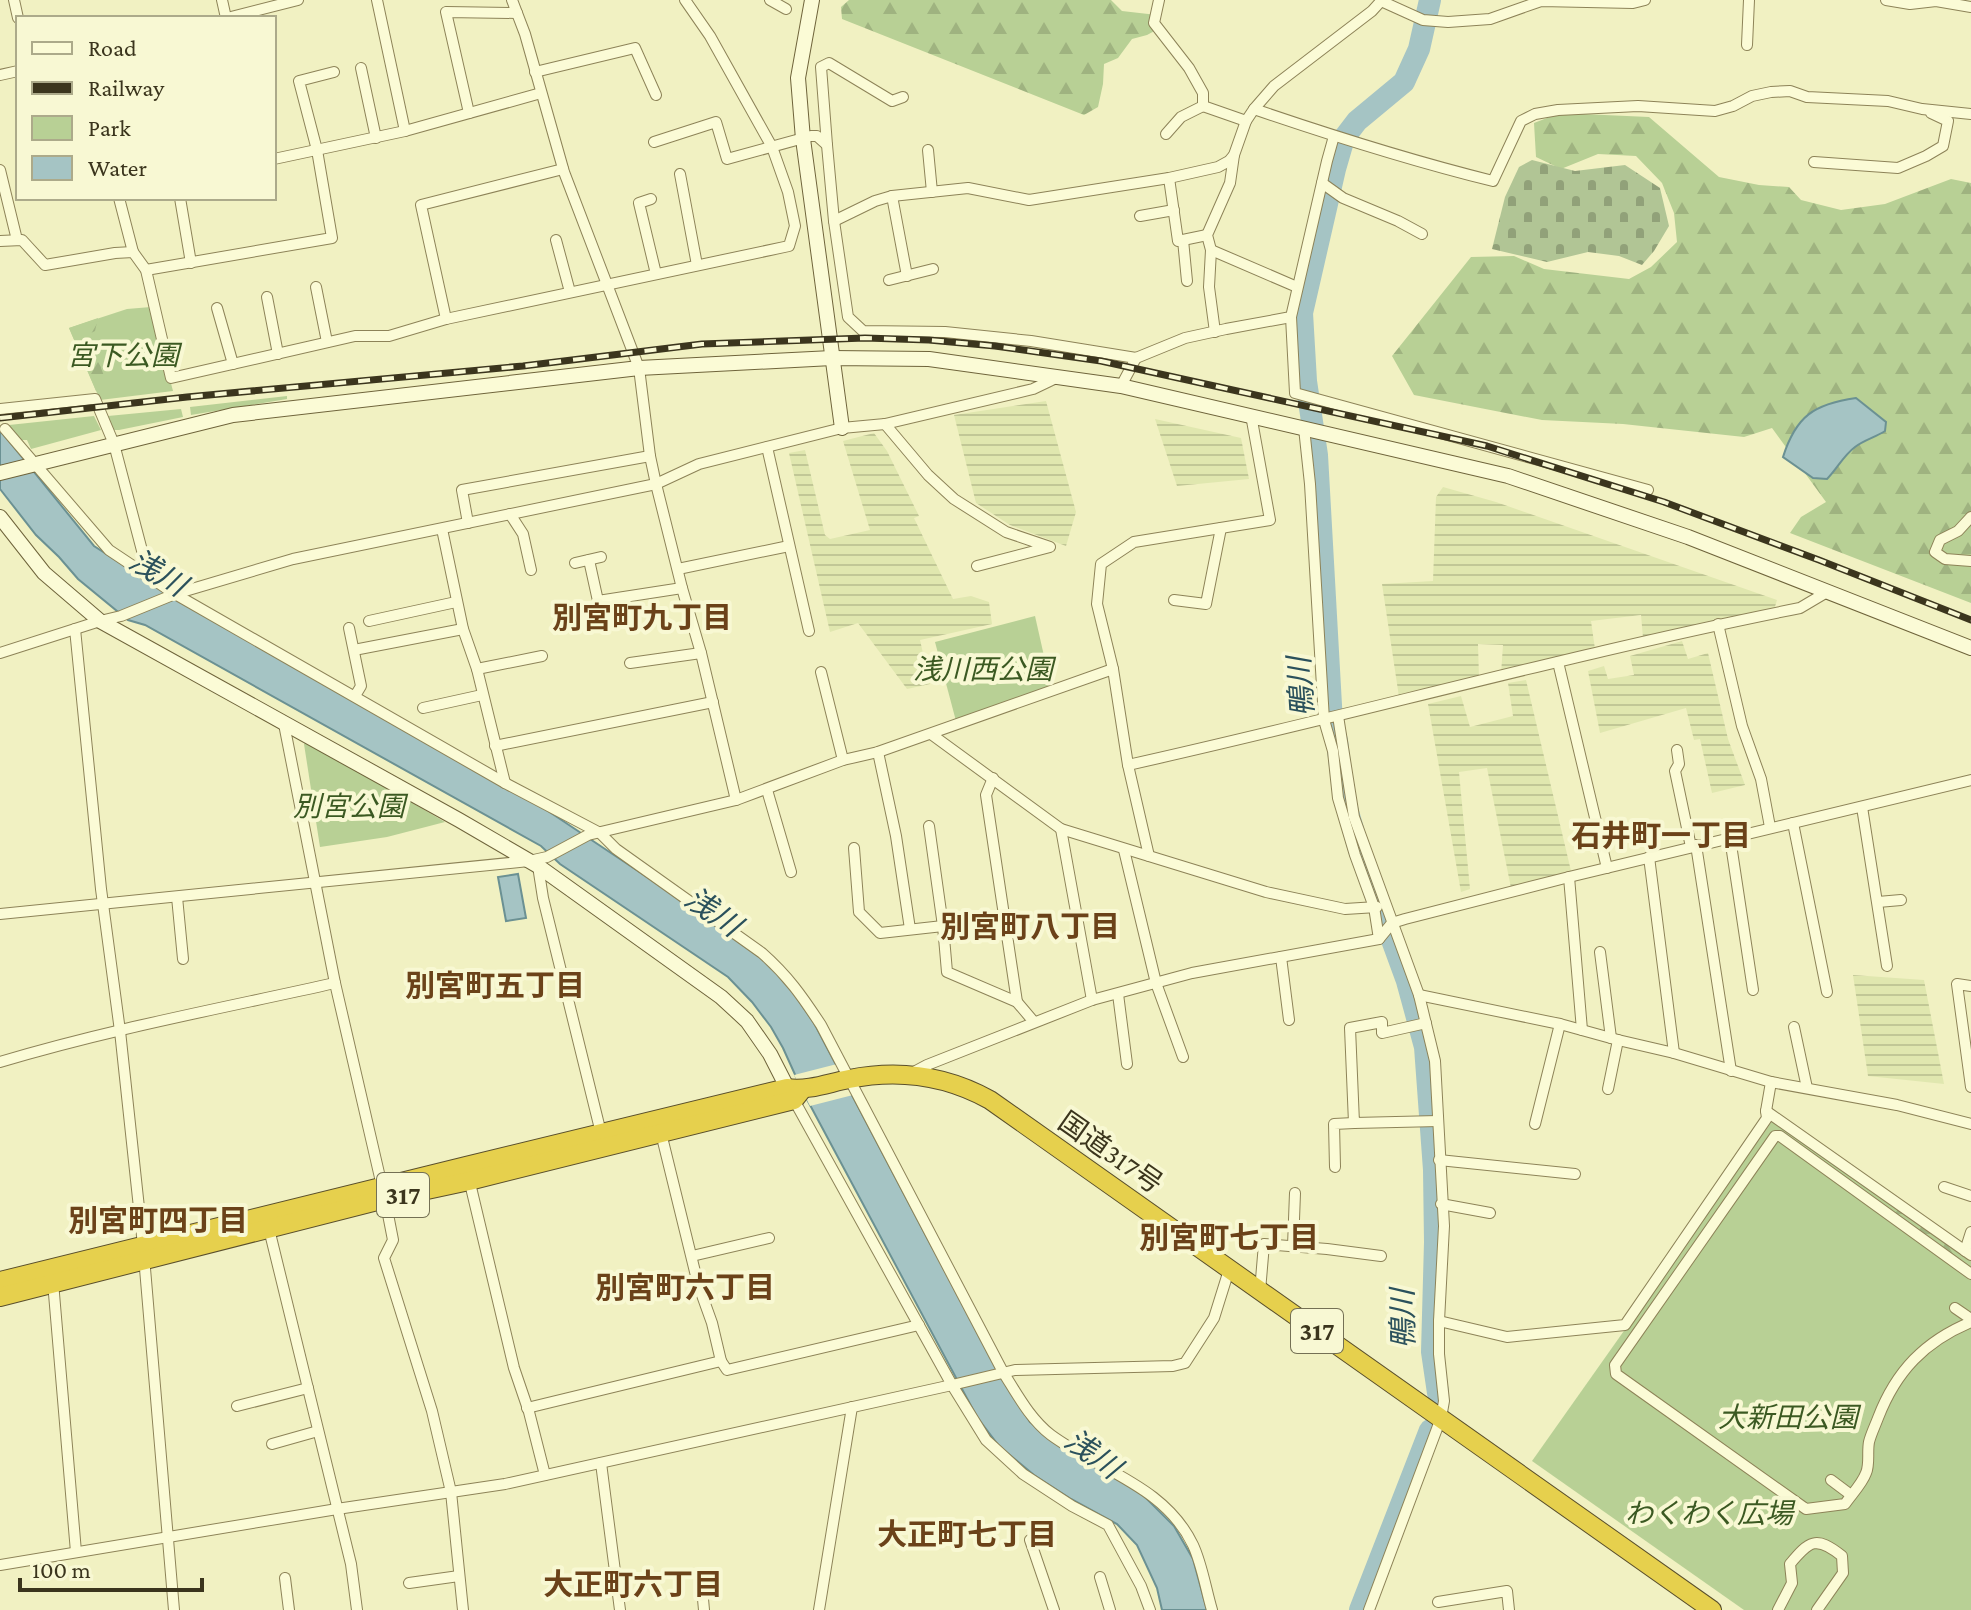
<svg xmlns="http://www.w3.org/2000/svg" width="1971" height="1610" font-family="'Crimson Pro','Noto Sans JP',serif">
	<defs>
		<pattern id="farmland-rules" width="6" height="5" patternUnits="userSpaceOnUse" patternTransform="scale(2)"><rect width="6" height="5" fill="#e0e7af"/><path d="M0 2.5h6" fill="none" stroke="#c1c796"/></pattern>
		<pattern id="forest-firs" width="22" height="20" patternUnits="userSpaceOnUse" patternTransform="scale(2)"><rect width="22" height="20" fill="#b8d095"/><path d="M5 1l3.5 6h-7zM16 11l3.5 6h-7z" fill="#9fb380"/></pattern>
		<pattern id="cemetery-stones" width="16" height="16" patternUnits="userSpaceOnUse" patternTransform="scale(2)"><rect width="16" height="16" fill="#b1c595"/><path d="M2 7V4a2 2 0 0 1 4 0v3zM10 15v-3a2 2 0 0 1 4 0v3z" fill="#91a179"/></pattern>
	</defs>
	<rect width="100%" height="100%" fill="#f1f1c2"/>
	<!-- farmland -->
	<g fill="url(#farmland-rules)">
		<polygon points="1046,401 1076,512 1066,546 1010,525 976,503 954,415"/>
		<polygon points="1155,419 1241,438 1249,479 1177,486"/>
		<polygon points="874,433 887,451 919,516 914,518 953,599 971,596 989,602 992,624 920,640 930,684 907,689 858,623 830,632 789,453 805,450 825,535 830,539 870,530 843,441"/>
		<polygon points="1443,487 1496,502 1777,600 1774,610 1643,638 1641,615 1591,621 1595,649 1501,674 1503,645 1478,644 1479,678 1399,697 1382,584 1433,581 1436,497"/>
		<polygon points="1682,641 1688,659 1708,653 1728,739 1745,785 1712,793 1700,739 1694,740 1686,708 1600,733 1588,671 1604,666 1608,679 1634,675 1630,656"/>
		<polygon points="1526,680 1571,871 1511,888 1487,768 1459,772 1470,889 1461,892 1428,704 1461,696 1470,727 1513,716 1508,683"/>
		<polygon points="1853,975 1924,980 1944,1084 1868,1076"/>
	</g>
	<!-- green -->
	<g fill="#b8d095">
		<polygon points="151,307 173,391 100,400 69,328 127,309"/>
		<polygon points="287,396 287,399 191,415 190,407"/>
		<polygon points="181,409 183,417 119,430 113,430 108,416"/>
		<polygon points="94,416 101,430 31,449 27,440 16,440 9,425"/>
		<polygon points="1035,616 1051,687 956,721 935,642"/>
		<polygon points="307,741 445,822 387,837 320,847 304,744"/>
		<polygon points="1773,1120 1971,1258 1971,1610 1744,1610 1532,1461"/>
	</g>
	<!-- forest -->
	<g fill="url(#forest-firs)">
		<polygon points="849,0 1111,0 1122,11 1157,15 1160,28 1147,35 1132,39 1118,58 1104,64 1103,84 1098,107 1084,115 842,19 841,7"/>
		<polygon points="1560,113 1649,117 1719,177 1759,185 1789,187 1801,200 1841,210 1885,204 1951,179 1971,183 1971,603 1790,533 1801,517 1826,502 1772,428 1744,437 1623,424 1542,420 1414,395 1392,356 1471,257 1514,256 1544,269 1629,279 1651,267 1677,242 1674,213 1662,183 1636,156 1598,154 1561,169 1536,157 1534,123"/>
		<polygon points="98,318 95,331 85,336 87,346 99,345 106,349 108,358 101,368 106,381 101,389 96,391 69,328"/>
		<polygon points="1853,1175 1961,1250 1960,1256 1956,1256 1937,1244 1846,1178"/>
		<polygon points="1723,1586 1730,1586 1760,1608 1758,1610 1750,1610 1722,1590"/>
	</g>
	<!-- cemetery -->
	<polygon fill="url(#cemetery-stones)" points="1532,160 1575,171 1625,165 1660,188 1669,226 1654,251 1642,265 1619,256 1588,252 1547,262 1492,249 1505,197 1519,167"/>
	<!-- water -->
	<g fill="#a5c4c4" stroke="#6b9193" stroke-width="2">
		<path d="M1856,398L1886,422L1885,431C1876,437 1864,440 1855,447C1843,456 1837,469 1827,479L1813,478L1783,457C1796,416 1814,404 1856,398Z"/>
		<polygon points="0,430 94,546 161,589 530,799 662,887 764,960 787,983 814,1023 932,1247 949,1274 1006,1383 1030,1422 1075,1454 1137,1489 1174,1526 1193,1559 1207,1610 1162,1610 1157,1588 1137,1545 1117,1524 1071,1499 1034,1475 999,1446 977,1417 802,1090 783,1048 771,1027 752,1002 728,977 560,864 541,846 145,625 128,620 78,579 59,557 36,535 0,489"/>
		<polygon points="518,874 526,918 506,921 498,877"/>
	</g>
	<!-- pier -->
	<polygon fill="#f1f1c2" points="837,1064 853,1095 810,1106 794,1075"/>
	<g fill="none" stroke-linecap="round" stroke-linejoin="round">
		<!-- river -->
		<g stroke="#a5c4c4" stroke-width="22">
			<polyline points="1430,0 1419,49 1404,82 1357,121 1344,138 1335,169 1302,313 1306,381 1317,455 1332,723 1337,741 1344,798 1359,850 1407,981 1425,1047 1434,1170 1435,1242 1432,1352 1438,1393"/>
			<polyline points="1360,1610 1430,1430"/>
		</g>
		<!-- street casing -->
		<g stroke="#8d8358" stroke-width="12">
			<g id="street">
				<polyline points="14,0 18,18"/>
				<polyline points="222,0 226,18"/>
				<polyline points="377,0 405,131"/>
				<polyline points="512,0 525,34 564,172 639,368 650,456 656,484 682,588 701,653 736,800"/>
				<polyline points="770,0 786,9"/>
				<polyline points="1159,0 1154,23 1189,68 1203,93 1203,106 1246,121"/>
				<polyline points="1886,0 1910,4 1936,1 1971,7"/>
				<polyline points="1381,1 1423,20 1448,22 1490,19 1541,1 1633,3 1645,0"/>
				<polyline points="227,18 298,0"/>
				<polyline points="1747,45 1749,0"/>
				<polyline points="361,68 376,138"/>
				<polyline points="535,72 635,48 656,95"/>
				<polyline points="0,75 18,71"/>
				<path d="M1254,109C1333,136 1412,161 1493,181L1521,121L1535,114L1558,110L1638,106L1715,111L1733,106L1752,96L1771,92L1790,91L1807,97L1888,101L1922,109L1971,114"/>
				<polyline points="469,113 446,12 517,13"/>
				<polyline points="1166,134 1181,117 1203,106"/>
				<polyline points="654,142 716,122 727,159 811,136 817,136 827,145 834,221 848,317 863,331 945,332 1031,341 1136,358 1185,338 1226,329 1291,317 1327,161 1334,136"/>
				<polyline points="827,145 821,67 829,63 892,101 903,97"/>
				<polyline points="928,150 932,192"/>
				<polyline points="274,159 405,131 541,93"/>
				<polyline points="1814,162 1898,168 1926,156 1943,146 1948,121 1931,113"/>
				<polyline points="0,170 17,240"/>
				<polyline points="680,174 697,265"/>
				<polyline points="1169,178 1178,241 1207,235"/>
				<polyline points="1322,183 1343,198 1398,221 1422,234"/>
				<polyline points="892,196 907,276"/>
				<polyline points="119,198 133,252"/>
				<polyline points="180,198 191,263"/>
				<polyline points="651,199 639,203 656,274"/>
				<polyline points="1140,216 1174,210"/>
				<polyline points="834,221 875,201 892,196 968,188 1029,200 1169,178 1218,167 1229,161 1234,155 1246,121 1254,109 1274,86 1372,11 1382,0"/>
				<polyline points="556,240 570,292"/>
				<polyline points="1183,240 1187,281"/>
				<polyline points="0,241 22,240 45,265 115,253 133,252 146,270 171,378 355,336 389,336 446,319 789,246 795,226 788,192 772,147 710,36 685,0"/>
				<polyline points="1211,250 1297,287"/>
				<polyline points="146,270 332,238 317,150 299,81 334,72"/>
				<polyline points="889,280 933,269"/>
				<polyline points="316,287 327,342"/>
				<polyline points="267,297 278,354"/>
				<polyline points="217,308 233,364"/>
				<polyline points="1291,317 1295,393 1648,490"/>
				<polyline points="446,319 421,205 563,169"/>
				<polyline points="1215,332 1209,287 1211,250 1207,235 1230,183 1234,155"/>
				<polyline points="1121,386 1136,358"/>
				<polyline points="0,409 95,399 114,444 145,562 144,574"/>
				<polyline points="885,424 928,475 954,499 1006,532 1050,547 977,566"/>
				<polyline points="1304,428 1310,484 1324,720 1333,751 1338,798 1355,855 1374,907 1379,939"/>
				<path d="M5,429L109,550L175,594L505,783L600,833L616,849L762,953C788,976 802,996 821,1025L1003,1372C1017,1394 1030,1419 1051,1435C1100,1471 1165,1486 1193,1545C1202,1564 1206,1590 1212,1610"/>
				<polyline points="767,447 809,631"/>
				<polyline points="510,514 523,534 531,570"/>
				<polyline points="1971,517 1958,531 1940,540 1935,552 1945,559 1971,561"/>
				<polyline points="468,523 462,490 650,456"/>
				<polyline points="442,529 463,629 477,669 505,783"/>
				<polyline points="589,560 598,601 682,588"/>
				<polyline points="575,563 601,557"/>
				<polyline points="678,569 789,546"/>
				<polyline points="1174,600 1206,604 1221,528"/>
				<polyline points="369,621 456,602"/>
				<polyline points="1718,624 1742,726 1761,779 1770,827"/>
				<polyline points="349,628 361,686 355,696"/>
				<polyline points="75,629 101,889 120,1031 143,1245 174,1610"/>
				<polyline points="354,650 463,629"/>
				<polyline points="0,653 100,621 121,616 175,594 293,559 656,484 699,464 842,428 885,424 1033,389 1056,378"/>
				<polyline points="1558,662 1607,868"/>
				<polyline points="630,663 701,653"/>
				<polyline points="477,669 542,656"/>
				<polyline points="821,672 843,760"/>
				<polyline points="423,708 482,695"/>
				<polyline points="1338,716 1354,817 1419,995 1435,1061 1444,1226 1439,1321 1439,1354 1444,1401 1441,1418 1369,1610"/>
				<polyline points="284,724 335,983 385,1199 393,1240 384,1258 432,1411 451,1492 463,1610"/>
				<polyline points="931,734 1061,829 1266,892 1345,909 1377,907"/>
				<polyline points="495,746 713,702"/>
				<polyline points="1677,750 1679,764 1675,771 1691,847"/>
				<polyline points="878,752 896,836 910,929"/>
				<path d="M1128,765C1353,715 1574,653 1800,608L1827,592"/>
				<polyline points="993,778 986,795 1017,1002"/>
				<polyline points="767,790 791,872"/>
				<polyline points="1862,807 1887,966"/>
				<polyline points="1793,823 1827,992"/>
				<polyline points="929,826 943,926 947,972 1017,1002 1034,1022"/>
				<polyline points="1061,829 1092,1000"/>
				<polyline points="1730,838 1753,990"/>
				<polyline points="1696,845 1731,1071"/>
				<polyline points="854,848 859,912 880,933 943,926"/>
				<polyline points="1124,850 1156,983 1183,1057"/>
				<polyline points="1149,856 1128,765 1113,669 1097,604 1101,564 1134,542 1270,520 1251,415"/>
				<polyline points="1649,857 1674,1053"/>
				<polyline points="538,866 543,898 602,1137"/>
				<polyline points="1569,877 1582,1030"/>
				<polyline points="177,897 183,959"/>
				<polyline points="1878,902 1901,900"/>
				<polyline points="0,914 529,861 547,857 588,835 736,800 843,760 878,752 1113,669"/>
				<polyline points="1600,952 1611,1038"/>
				<polyline points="1281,957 1289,1020"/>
				<polyline points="1971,986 1957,984 1971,1087"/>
				<polyline points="1118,994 1127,1064"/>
				<polyline points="1419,995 1560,1024 1618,1040 1674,1053 1771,1082 1897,1105 1971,1124"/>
				<polyline points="1426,1023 1382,1033 1382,1022 1350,1028 1354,1123 1438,1121"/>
				<polyline points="1794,1027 1807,1088"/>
				<path d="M0,1062C110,1029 223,1008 335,983"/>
				<polyline points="912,1073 927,1065 1092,1000 1192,973 1379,939 1392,923 1405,919 1569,877 1971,780"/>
				<polyline points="1608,1089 1618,1040"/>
				<polyline points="1766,1111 1971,1255"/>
				<polyline points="1535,1124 1560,1024"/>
				<polyline points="1439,1160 1575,1174"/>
				<polyline points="1335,1167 1334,1124 1354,1123"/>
				<polyline points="469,1179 514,1368 529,1412 545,1475"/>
				<polyline points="1944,1187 1971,1196"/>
				<polyline points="1441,1204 1490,1213"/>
				<polyline points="268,1225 351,1564 357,1610"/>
				<polyline points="1293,1246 1295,1193"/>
				<polyline points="1965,1251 1971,1232"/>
				<polyline points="692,1256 769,1238"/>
				<path d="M1971,1274L1780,1136H1775L1615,1365L1616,1374L1806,1509L1845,1504C1851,1495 1862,1484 1866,1473C1870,1464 1867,1452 1869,1442C1871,1434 1875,1426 1878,1418C1896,1371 1925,1341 1971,1322"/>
				<polyline points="53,1282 76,1552"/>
				<polyline points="1260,1291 1264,1244 1327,1249 1381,1256"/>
				<polyline points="1955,1308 1971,1319"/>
				<polyline points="1439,1321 1507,1337 1625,1325 1767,1118 1766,1111 1771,1082"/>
				<polyline points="721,1361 727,1370 919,1325"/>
				<polyline points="237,1406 308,1388"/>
				<polyline points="527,1408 721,1361 712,1323 698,1284 660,1129"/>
				<polyline points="272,1444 318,1431"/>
				<polyline points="601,1463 620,1610"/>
				<polyline points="1831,1480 1851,1495"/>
				<polyline points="1030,1540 1054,1610"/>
				<polyline points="0,1565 337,1509 505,1484 952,1385 794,1100"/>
				<polyline points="1100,1577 1110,1610"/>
				<polyline points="285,1578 289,1610"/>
				<polyline points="409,1583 459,1576"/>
				<polyline points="703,1599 704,1610"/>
				<polyline points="1438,1602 1507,1591 1509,1610"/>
				<polyline points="819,1610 852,1407"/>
				<polyline points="1150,1610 1141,1586 1108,1525 1072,1506 1023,1474 986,1440 952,1385 1015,1370 1173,1366 1185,1363 1214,1318 1229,1270"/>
				<path d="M1778,1610L1792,1583L1790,1564C1809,1541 1816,1535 1842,1556L1843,1573L1817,1610"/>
			</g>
		</g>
		<!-- secondary casing -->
		<g stroke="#6f643b" stroke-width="16">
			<g id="secondary">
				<polyline points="812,0 798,78 803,139 842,428"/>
				<polyline points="0,473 233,415 639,368 832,358 929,359 1121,386 1508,476 1688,537 1971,648"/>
				<polyline points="0,517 44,573 100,621 459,820 538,866 721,997 747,1021 770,1054 792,1097"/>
			</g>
		</g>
		<!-- highway casing -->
		<g stroke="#5a4f2c" stroke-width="20">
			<g id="highway">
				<path d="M0,1281L466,1166L787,1088C809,1091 828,1083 849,1079C899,1069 945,1075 990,1100L1712,1610"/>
				<polyline points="0,1297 385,1199 469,1181 794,1100 802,1090"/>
			</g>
		</g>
		<!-- street -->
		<use href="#street" stroke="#fbfbd6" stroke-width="10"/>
		<!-- secondary -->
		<use href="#secondary" stroke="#fbfbd6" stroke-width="14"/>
		<!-- highway -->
		<use href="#highway" stroke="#e6d04d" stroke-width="18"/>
		<!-- rail casing -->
		<g stroke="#3b351d" stroke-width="7">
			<polyline id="rail" points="0,418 187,397 523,366 702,344 865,338 929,340 995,346 1101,361 1487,446 1664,502 1819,560 1971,620"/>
		</g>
		<!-- rail -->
		<use href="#rail" stroke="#f8f8d3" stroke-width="4" stroke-dasharray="12" stroke-linecap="butt"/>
	</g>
	<g text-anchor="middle" stroke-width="8" stroke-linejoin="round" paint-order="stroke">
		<!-- shield labels -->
		<g fill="#f8f8d3" stroke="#747054" stroke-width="2">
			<rect x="377" y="1173" width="52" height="44" rx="6"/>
			<rect x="1291" y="1309" width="52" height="44" rx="6"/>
		</g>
		<g font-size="26" font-weight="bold" fill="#3b351d">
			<text x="403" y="1204">317</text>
			<text x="1317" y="1340">317</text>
		</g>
		<!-- park labels -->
		<g font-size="28" font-style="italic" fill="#3b5922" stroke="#f8f8d3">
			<text x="123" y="365">宮下公園</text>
			<text x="983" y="679">浅川西公園</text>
			<text x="349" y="816">別宮公園</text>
			<text x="1788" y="1427">大新田公園</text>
			<text x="1709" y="1523">わくわく広場</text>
		</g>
		<!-- street labels -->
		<g font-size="28" fill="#3b351d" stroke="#f8f8d3">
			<text transform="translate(1111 1152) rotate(35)" y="10">国道317号</text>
		</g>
		<!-- water labels -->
		<g font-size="30" font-style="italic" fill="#2b515c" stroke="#f8f8d3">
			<text transform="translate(158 573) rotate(31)" y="10">浅川</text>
			<text transform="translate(1301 687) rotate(-94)" y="10">鴨川</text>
			<text transform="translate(713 912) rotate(35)" y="10">浅川</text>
			<text transform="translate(1403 1319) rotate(-91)" y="10">鴨川</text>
			<text transform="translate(1093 1454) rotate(36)" y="10">浅川</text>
		</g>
		<!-- neighbourhood labels -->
		<g font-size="30" font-weight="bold" fill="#6b4219" stroke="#f8f8d3">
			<text x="642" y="628">別宮町九丁目</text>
			<text x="1661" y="846">石井町一丁目</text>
			<text x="1030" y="937">別宮町八丁目</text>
			<text x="495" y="996">別宮町五丁目</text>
			<text x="158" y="1231">別宮町四丁目</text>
			<text x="1229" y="1248">別宮町七丁目</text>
			<text x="685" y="1298">別宮町六丁目</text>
			<text x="967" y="1545">大正町七丁目</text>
			<text x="633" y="1595">大正町六丁目</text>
		</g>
	</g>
	<!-- legend -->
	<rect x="16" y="16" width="260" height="184" fill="#f8f8d3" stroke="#acaa8a" stroke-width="2"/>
	<rect x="32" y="42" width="40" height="12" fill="#fbfbd6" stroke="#acaa8a" stroke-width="2"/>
	<text x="88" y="56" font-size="24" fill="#3b351d">Road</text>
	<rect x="32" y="82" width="40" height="12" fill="#3b351d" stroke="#acaa8a" stroke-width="2"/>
	<text x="88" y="96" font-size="24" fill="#3b351d">Railway</text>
	<rect x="32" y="116" width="40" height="24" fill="#b8d095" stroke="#acaa8a" stroke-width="2"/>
	<text x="88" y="136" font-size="24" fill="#3b351d">Park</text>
	<rect x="32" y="156" width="40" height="24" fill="#a5c4c4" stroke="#acaa8a" stroke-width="2"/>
	<text x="88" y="176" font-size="24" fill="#3b351d">Water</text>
	<!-- scale -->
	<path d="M20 1578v12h182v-12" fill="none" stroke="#3b351d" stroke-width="4"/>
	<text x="32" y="1578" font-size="24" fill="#3b351d" stroke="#f8f8d3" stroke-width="6" paint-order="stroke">100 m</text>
</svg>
